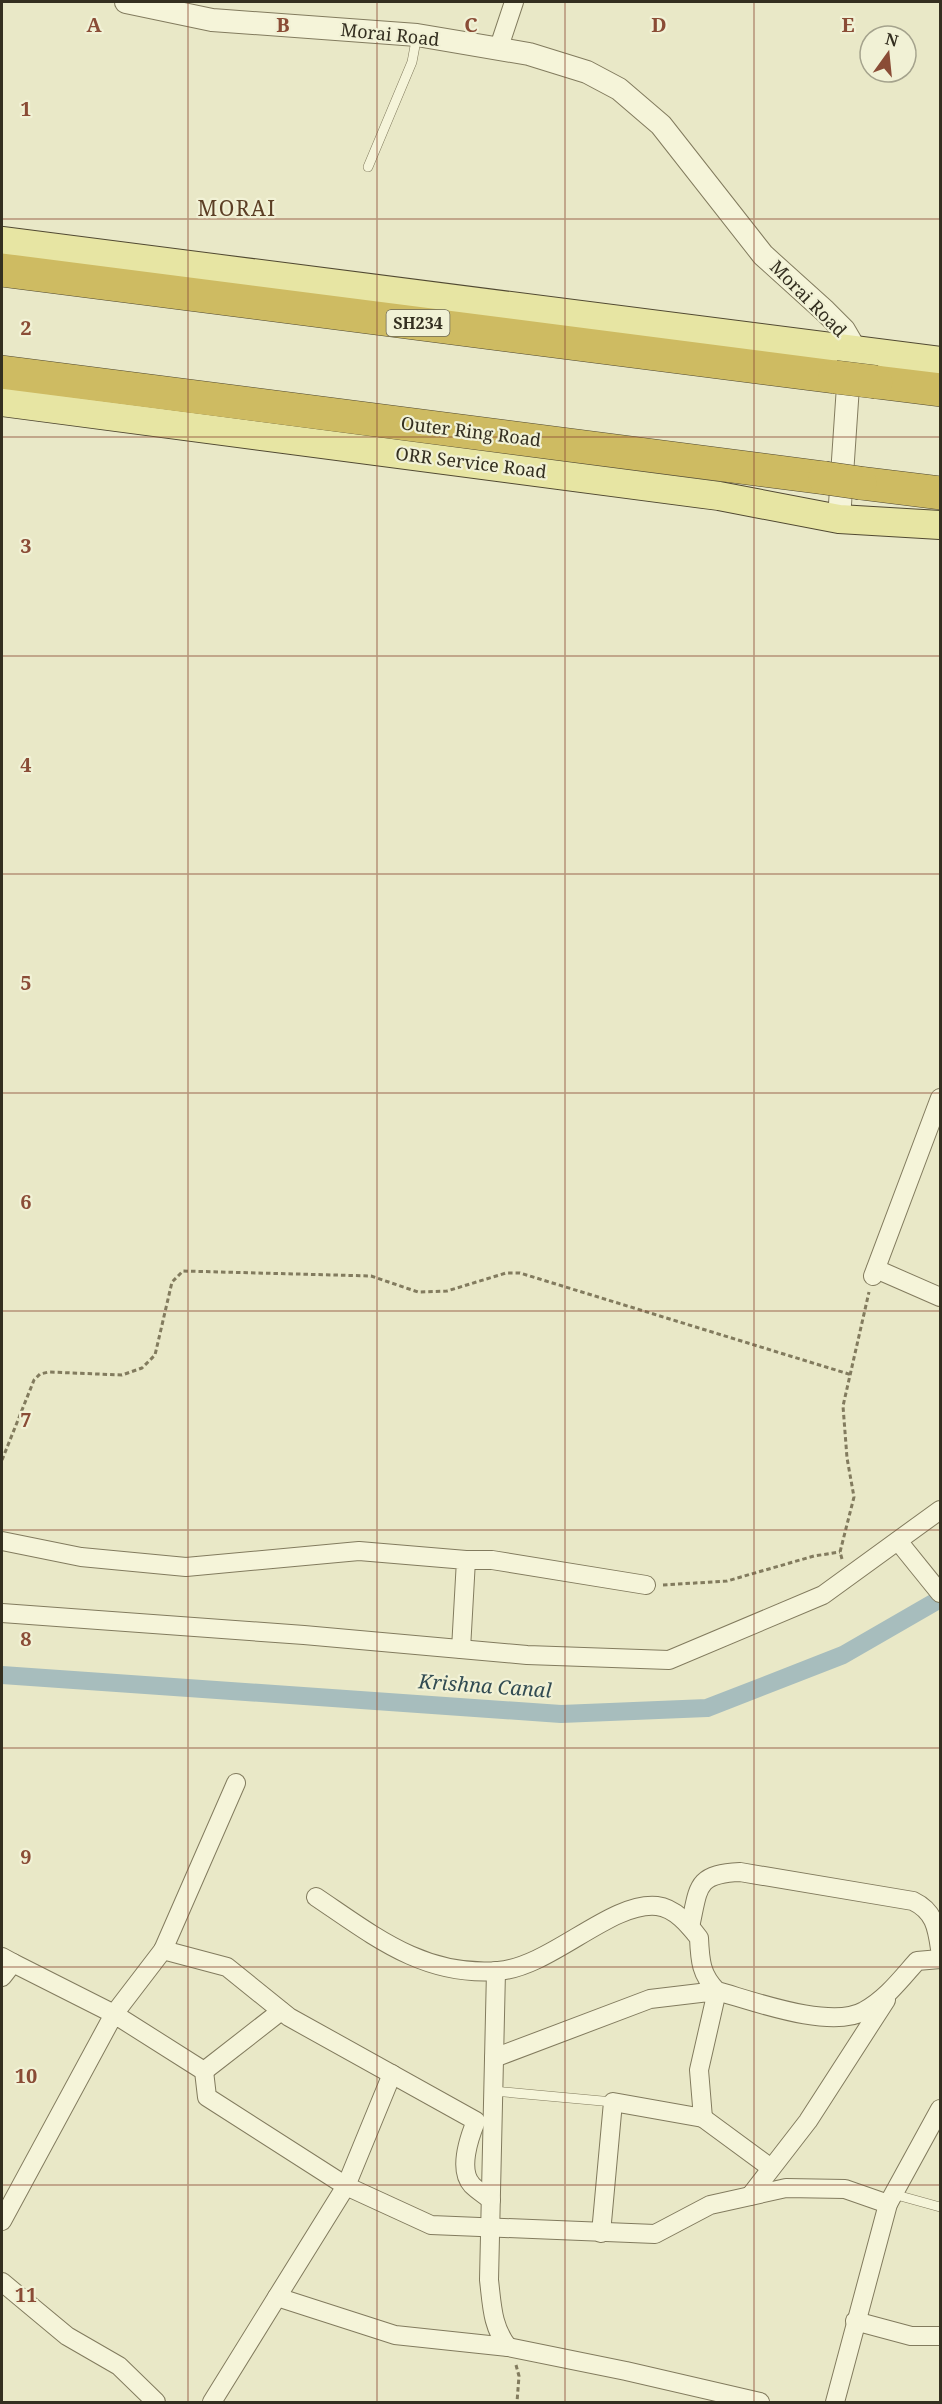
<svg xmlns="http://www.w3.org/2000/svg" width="942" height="2404" font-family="'Noto Serif',serif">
	<rect width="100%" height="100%" fill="#e9e8c7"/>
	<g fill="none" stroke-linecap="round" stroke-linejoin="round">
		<!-- canal -->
		<polyline stroke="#a7bdbd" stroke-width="18" points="2,1675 561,1714 707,1708 843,1655 940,1599"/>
		<!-- service casing -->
		<g stroke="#827b5e" stroke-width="10">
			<g id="service">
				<polyline points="368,167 412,62 417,35"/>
				<polyline points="493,2091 613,2102"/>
				<polyline points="893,2194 940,2207"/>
			</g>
		</g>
		<!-- minor casing -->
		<g stroke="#827b5e" stroke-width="20">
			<g id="minor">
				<polyline points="498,50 514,2"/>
				<polyline points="876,1269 940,1297"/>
				<polyline points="873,1276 940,1098"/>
				<polyline points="2,1541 81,1557 186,1567 359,1551 466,1560 461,1649"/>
				<polyline points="898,1541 940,1593"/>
				<polyline points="466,1560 492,1560 646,1585"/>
				<polyline points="2,1613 304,1635 527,1655 669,1660 823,1595 940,1510"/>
				<path d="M316,1897C374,1936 424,1977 498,1971C551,1967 611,1901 657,1906C675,1908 689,1925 699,1938C700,1961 701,1975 717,1991C753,2001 831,2030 864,2011C886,1999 901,1979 917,1961L940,1959"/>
				<path d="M690,1927C699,1887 695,1874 740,1872L913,1901C934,1911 937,1927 940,1949"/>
				<path d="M163,1950L227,1967L289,2017L476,2121C469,2138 458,2170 472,2185C478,2191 485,2195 491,2200"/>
				<polyline points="2,1957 13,1963 2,1977"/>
				<polyline points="13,1963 114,2014 163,1950 236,1783"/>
				<path d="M496,1971L489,2280C492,2305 492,2327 508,2347"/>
				<polyline points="494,2058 650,1999 717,1991 699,2070 703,2118 613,2102 601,2233"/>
				<polyline points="204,2071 281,2011"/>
				<polyline points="703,2118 771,2168"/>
				<polyline points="750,2196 808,2121 886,2000"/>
				<polyline points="2,2221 114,2014 204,2071 207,2097 346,2186 431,2225 655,2234 710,2205 786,2188 845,2189 888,2204"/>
				<polyline points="2,2282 67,2336 119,2366 156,2402"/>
				<polyline points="277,2297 346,2186 392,2074"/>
				<polyline points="855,2321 911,2336 940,2336"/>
				<polyline points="212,2402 277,2297 395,2335 508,2347 626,2371 760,2402"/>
				<polyline points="835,2402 888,2204 940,2109"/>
			</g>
		</g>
		<!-- tertiary casing -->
		<g stroke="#827b5e" stroke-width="24">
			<polyline id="tertiary" points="126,2 212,20 417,35 529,54 587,72 619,89 661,125 763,255 825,311 844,330 851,342 839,519"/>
		</g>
		<!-- primary casing -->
		<g stroke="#514932" stroke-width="30">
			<g id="primary">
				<polyline points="2,241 940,361"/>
				<polyline points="2,402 719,496 839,519 940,525"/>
			</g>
		</g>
		<!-- motorway casing -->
		<g stroke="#514932" stroke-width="34">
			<g id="motorway">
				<polyline points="2,270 835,377"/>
				<polyline points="2,372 825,478"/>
				<polyline points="876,382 940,390"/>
				<polyline points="860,483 940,493"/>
			</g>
		</g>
		<!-- path -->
		<g stroke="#827b5e" stroke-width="3" stroke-dasharray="4.5 3" stroke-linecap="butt">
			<polyline points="2,1460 34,1380 40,1374 49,1372 122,1375 142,1368 155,1355 172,1282 183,1271 371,1276 418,1292 447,1291 506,1273 520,1273 852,1375"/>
			<polyline points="842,1559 840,1552 854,1497 847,1458 843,1406 869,1292"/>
			<polyline points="663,1585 727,1581 814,1556 840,1552"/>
			<polyline points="516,2365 519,2376 517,2402"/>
		</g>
		<!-- service -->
		<use href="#service" stroke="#f5f4d9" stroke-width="9"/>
		<!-- minor -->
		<use href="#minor" stroke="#f5f4d9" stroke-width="18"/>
		<!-- tertiary -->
		<use href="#tertiary" stroke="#f5f4d9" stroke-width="22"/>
		<!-- primary -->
		<use href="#primary" stroke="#e7e5a3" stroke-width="28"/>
		<!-- motorway -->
		<use href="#motorway" stroke="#cebb62" stroke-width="33"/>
		<!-- motorway-bridge casing -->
		<g stroke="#514932" stroke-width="34" stroke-linecap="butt">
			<g id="motorway-bridge">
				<polyline points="835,377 876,382"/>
				<polyline points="825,478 860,483"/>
			</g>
		</g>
		<!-- motorway-bridge -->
		<use href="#motorway-bridge" stroke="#cebb62" stroke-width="33"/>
	</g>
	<!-- grid -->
	<path fill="none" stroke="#8a4c36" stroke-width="1.5" stroke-opacity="0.55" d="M188,2V2402M377,2V2402M565,2V2402M754,2V2402M2,219H940M2,437H940M2,656H940M2,874H940M2,1093H940M2,1311H940M2,1530H940M2,1748H940M2,1967H940M2,2185H940"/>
	<g text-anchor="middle" stroke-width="4.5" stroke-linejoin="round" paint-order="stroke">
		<!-- shield labels -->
		<rect fill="#f1f1d5" stroke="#6d6956" stroke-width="1.5" x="386.5" y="310" width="63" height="26" rx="4.5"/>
		<g font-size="16" font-weight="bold" fill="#342f20">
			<text x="418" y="329">SH234</text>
		</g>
		<!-- street labels -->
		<g font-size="18" fill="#342f20" stroke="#f1f1d5">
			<text transform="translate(390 35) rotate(6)" y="6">Morai Road</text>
			<text transform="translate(808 299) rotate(45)" y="6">Morai Road</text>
			<text transform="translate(471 432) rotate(7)" y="6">Outer Ring Road</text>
			<text transform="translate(471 463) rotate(7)" y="6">ORR Service Road</text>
		</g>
		<!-- water labels -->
		<g font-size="20" font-style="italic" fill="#314b52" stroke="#f1f1d5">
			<text transform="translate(485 1686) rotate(4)" y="7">Krishna Canal</text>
		</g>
		<!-- quarter labels -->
		<g font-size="21" letter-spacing="1.5" fill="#5c3f25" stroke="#f1f1d5">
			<text x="237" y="216">MORAI</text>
		</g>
	</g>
	<g font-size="20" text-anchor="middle" font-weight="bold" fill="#8a4c36" stroke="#f1f1d5" stroke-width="4.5" stroke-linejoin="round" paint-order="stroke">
		<text x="94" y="32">A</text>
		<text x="283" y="32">B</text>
		<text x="471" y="32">C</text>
		<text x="659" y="32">D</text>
		<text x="848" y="32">E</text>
		<text x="26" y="116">1</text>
		<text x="26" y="335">2</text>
		<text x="26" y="553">3</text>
		<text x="26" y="772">4</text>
		<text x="26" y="990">5</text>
		<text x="26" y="1209">6</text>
		<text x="26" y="1427">7</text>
		<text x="26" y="1646">8</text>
		<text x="26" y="1864">9</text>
		<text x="26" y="2083">10</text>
		<text x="26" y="2302">11</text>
	</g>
	<!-- border -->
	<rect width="942" height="2404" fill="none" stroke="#342f20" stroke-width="6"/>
	<!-- north arrow -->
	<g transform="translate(888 54) rotate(15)"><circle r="28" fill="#f1f1d5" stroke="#a5a38d" stroke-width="1.5"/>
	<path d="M0-4.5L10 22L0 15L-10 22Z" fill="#8a4c36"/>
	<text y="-9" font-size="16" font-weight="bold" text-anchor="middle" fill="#342f20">N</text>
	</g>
</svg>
